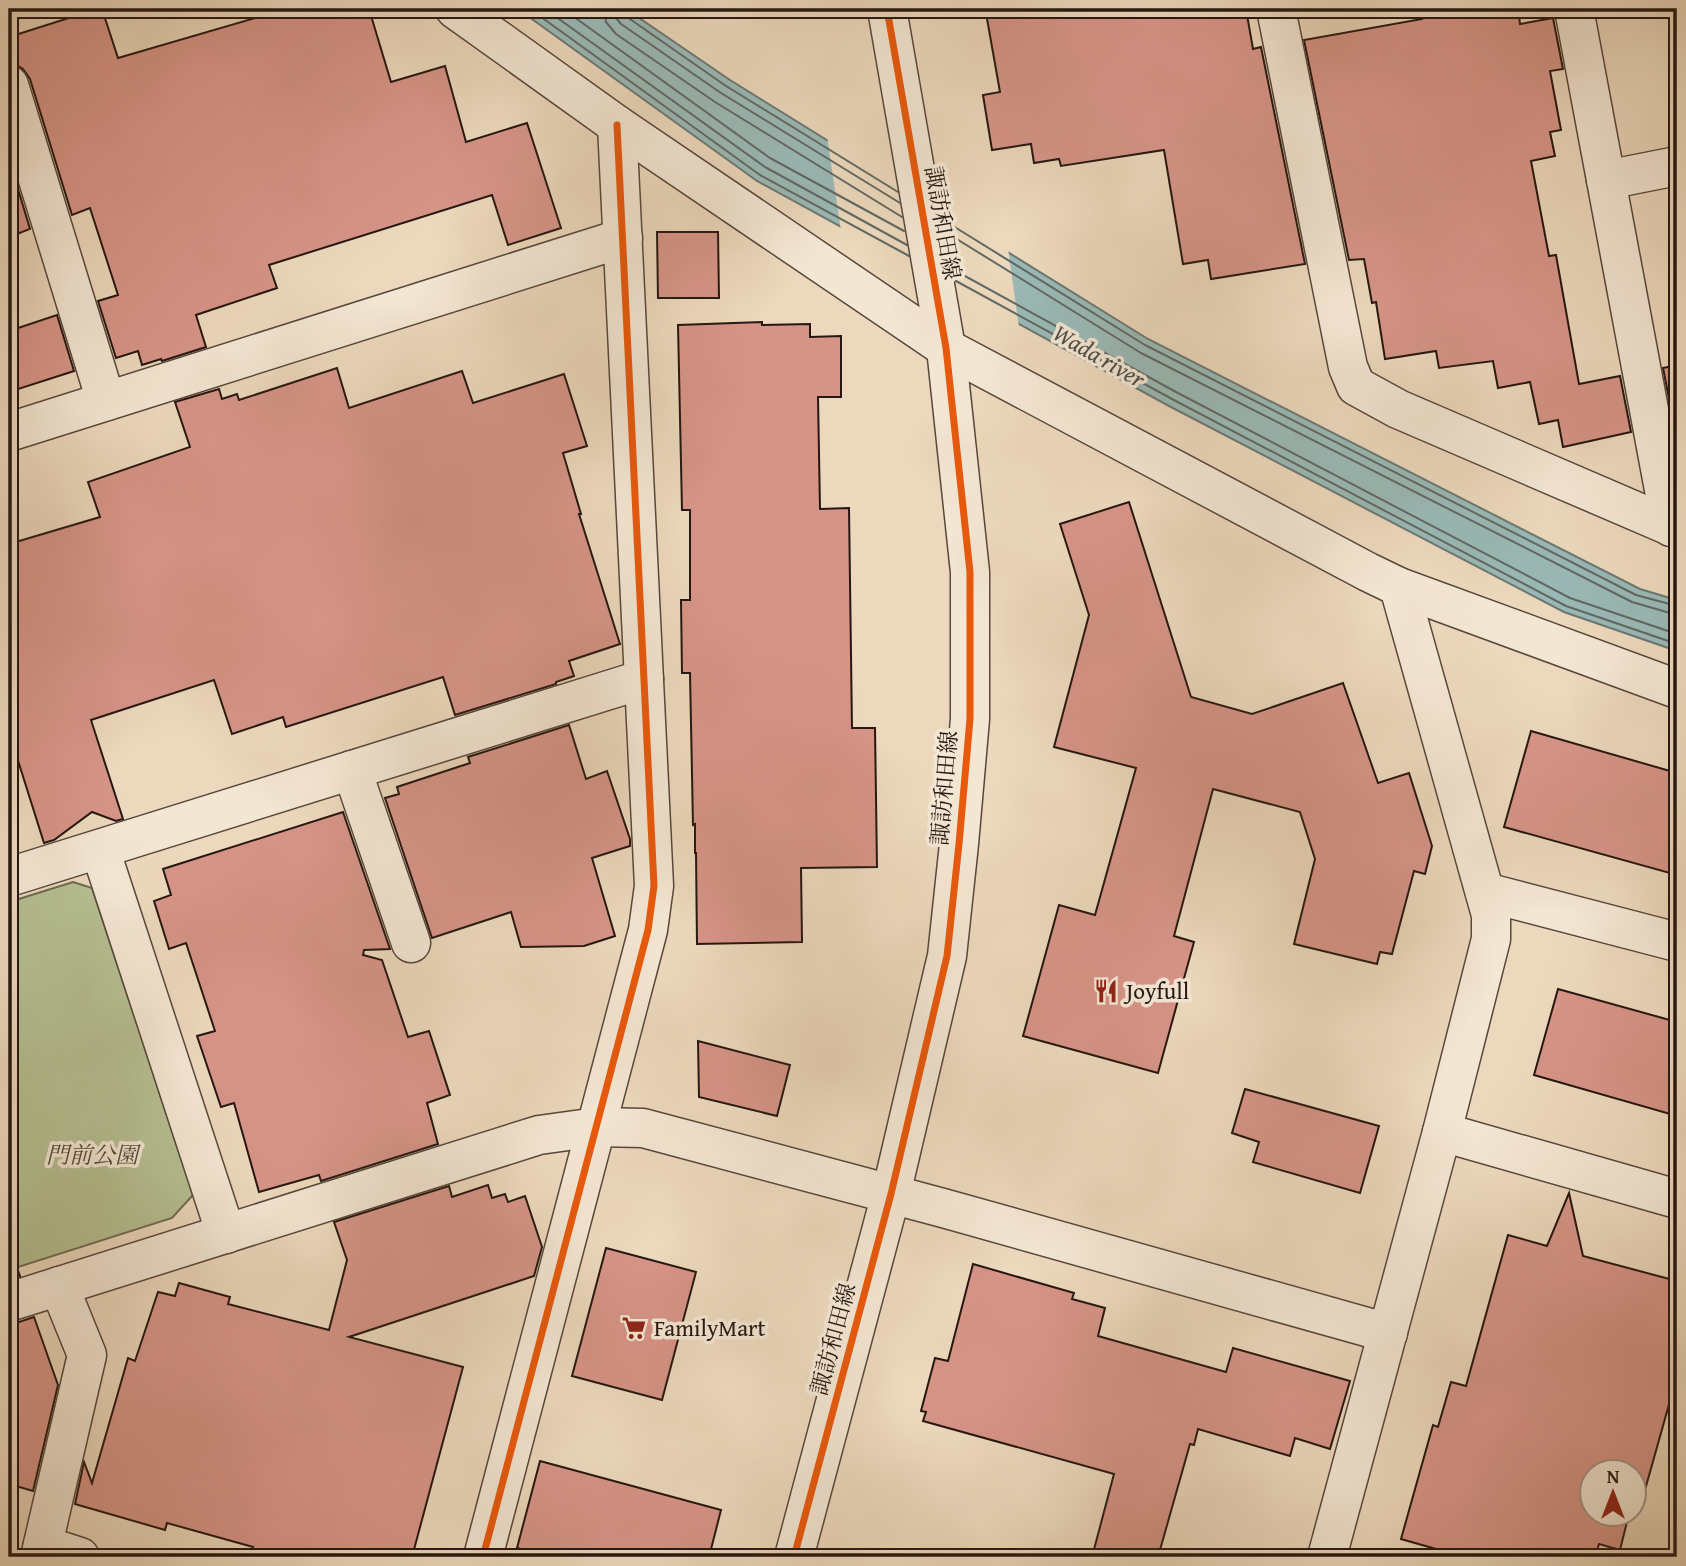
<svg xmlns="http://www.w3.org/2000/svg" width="1686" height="1566" font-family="'Gentium Book Plus','Noto Serif JP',serif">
	<rect width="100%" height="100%" fill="#ecd8bc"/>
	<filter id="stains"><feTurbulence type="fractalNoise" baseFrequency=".00286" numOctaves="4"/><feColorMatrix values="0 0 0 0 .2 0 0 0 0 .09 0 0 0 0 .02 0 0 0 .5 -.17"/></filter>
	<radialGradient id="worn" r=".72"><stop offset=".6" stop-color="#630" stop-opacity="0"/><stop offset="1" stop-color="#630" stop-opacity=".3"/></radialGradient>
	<!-- green -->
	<polygon fill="#b5bf92" stroke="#6e6b52" stroke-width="2" points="73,882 92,888 193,1195 172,1218 9,1270 9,902"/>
	<!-- water -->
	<polygon fill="#9ab9b6" stroke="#6c7874" stroke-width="2" points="518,9 626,9 730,80 1148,339 1640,589 1677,600 1677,651 1564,612 1169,406 757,181"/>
	<!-- pier -->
	<polygon fill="#ecd8bc" points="827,136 1008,248 1019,328 841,231"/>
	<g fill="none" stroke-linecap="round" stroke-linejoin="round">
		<!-- shore -->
		<g stroke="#606864" stroke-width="2">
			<polyline points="530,9 760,175 909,256"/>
			<polyline points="545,9 765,167 907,245"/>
			<polyline points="563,9 770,158 904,231"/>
			<polyline points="604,9 606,22 616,34 715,102 902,217"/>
			<polyline points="614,9 616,18 621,24 721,93 900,203"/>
			<polyline points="623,9 624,13 627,17 726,86 898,192"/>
			<polyline points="945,221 1145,345 1636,595 1677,606"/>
			<polyline points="947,233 1141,353 1632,602 1677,615"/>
			<polyline points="954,270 1176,392 1570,598 1677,634"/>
			<polyline points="956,281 1172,399 1566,606 1677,644"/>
		</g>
	</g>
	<!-- building -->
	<g fill="#d69487" stroke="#261711" stroke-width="2">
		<polygon points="97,9 102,9 118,58 286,9 369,9 391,82 445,66 466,142 527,123 561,228 508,245 492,195 269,265 277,288 196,315 206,347 162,361 161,359 142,365 138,351 116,358 98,301 118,295 90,208 72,215 30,79 23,69 15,64 9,64 9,37"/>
		<polygon points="1010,9 1246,9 1253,49 1261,47 1305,264 1211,279 1208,260 1183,264 1164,150 1061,166 1059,159 1034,163 1031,144 992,150 983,95 1000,92 986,13"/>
		<polygon points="1420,9 1518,9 1520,24 1553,18 1563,69 1550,71 1561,130 1550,132 1555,156 1531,161 1549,256 1556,255 1579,384 1620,376 1631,432 1563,447 1558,420 1539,424 1530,382 1498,388 1493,361 1439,368 1436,351 1385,359 1376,302 1372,303 1364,259 1349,260 1304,40 1422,19"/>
		<polygon points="9,159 30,229 9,237"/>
		<polygon points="657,232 718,232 719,298 658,298"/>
		<polygon points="57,315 74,371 9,392 9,331"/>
		<polygon points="762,322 762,325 810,324 810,337 841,336 841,397 818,397 820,509 849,508 852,728 875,728 877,867 801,868 802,942 697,944 696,853 695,853 695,824 693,825 690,673 682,673 681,600 690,600 690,510 682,510 678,325"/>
		<polygon points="1677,365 1677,423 1674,424 1663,368"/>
		<polygon points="337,368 349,408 462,371 473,403 564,374 587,446 563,453 581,514 579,514 620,644 569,661 574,676 556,682 556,684 455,715 443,677 286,727 283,717 232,734 214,680 91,720 123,819 116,821 92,812 54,840 44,843 9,732 9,544 100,517 88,482 190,447 175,402 219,389 222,399 237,394 239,400"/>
		<polygon points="1129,502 1191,697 1252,714 1343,683 1378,783 1409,773 1432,846 1425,874 1414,871 1392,954 1380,952 1377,964 1294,944 1315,859 1300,812 1213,789 1174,936 1194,942 1158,1073 1023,1036 1059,905 1095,915 1136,768 1054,747 1089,615 1060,524"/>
		<polygon points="569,725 586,779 607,771 630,839 630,846 592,858 615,936 584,946 521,947 511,912 432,938 385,798 399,794 397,787 470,763 468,757"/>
		<polygon points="1531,731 1677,773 1677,875 1504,827"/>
		<polygon points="343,812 390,949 364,950 363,955 382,960 408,1037 429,1031 450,1095 427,1103 438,1144 321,1181 319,1175 259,1192 234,1103 221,1107 197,1036 215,1031 186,943 169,949 154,901 171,895 163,869"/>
		<polygon points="1558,989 1677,1022 1677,1116 1534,1075"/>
		<polygon points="698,1041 790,1065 777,1116 699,1097"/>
		<polygon points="1245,1089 1379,1126 1360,1193 1253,1162 1259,1142 1232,1133"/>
		<polygon points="488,1185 492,1198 505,1194 508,1202 525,1196 542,1247 534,1276 349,1337 463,1367 412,1557 250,1557 253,1547 167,1523 165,1530 75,1504 84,1462 92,1483 128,1358 135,1361 158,1292 175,1296 179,1283 230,1297 228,1304 329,1330 347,1260 334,1222 449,1186 452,1197"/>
		<polygon points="1569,1193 1583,1256 1677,1281 1677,1376 1641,1504 1634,1502 1634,1472 1592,1472 1592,1514 1629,1514 1620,1550 1599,1544 1595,1557 1464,1557 1401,1539 1433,1425 1438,1427 1451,1382 1466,1386 1508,1235 1547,1246"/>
		<polygon points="606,1248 696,1272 662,1400 572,1376"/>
		<polygon points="973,1264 1074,1293 1072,1299 1105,1308 1098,1336 1226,1372 1233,1348 1350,1381 1330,1449 1295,1438 1290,1456 1198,1429 1194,1445 1190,1444 1158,1557 1092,1557 1114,1474 923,1421 926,1412 921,1411 935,1358 948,1361"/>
		<polygon points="16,1265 20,1276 9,1279 9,1266"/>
		<polygon points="34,1317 58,1385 33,1491 9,1484 9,1323 16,1323"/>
		<polygon points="540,1461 721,1510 709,1557 553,1557 517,1548"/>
	</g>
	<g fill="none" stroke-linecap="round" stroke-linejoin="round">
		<!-- minor casing -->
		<g stroke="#58473c" stroke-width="41">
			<g id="minor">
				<polyline points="455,9 617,125 946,348 1368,572 1399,587 1677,689"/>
				<polyline points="1276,9 1348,367 1356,386 1398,409 1677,529"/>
				<polyline points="1574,9 1671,527"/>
				<polyline points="9,85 106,401"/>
				<polyline points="1606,180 1677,166"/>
				<polyline points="9,432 623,238"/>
				<polyline points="352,770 411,943"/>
				<polyline points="100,849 226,1234"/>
				<polyline points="9,877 644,679"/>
				<polyline points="1485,892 1677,942"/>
				<polyline points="1442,1132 1677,1199"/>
				<polyline points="9,1302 539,1135 597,1127 643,1128 943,1208 1388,1333"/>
				<polyline points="43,1545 80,1557"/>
				<polyline points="40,1557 87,1355 59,1286"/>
				<polyline points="483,1557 648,930 654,886 617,125"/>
				<polyline points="1327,1557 1442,1132 1491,939 1491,915 1399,587"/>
			</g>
		</g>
		<!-- tertiary casing -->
		<g stroke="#58473c" stroke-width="41">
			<polyline id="tertiary" points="794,1557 891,1194 947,956 959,844 970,719 970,572 946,348 887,9"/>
		</g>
		<!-- minor -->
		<use href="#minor" stroke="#f3e6d3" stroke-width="38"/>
		<!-- tertiary -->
		<use href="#tertiary" stroke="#f3e6d3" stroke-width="38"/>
		<!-- cycleway casing -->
		<g stroke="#f3e6d3" stroke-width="11">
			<g id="cycleway">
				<polyline points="483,1557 648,930 654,886 617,125"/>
				<polyline points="794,1557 891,1194 947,956 959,844 970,719 970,572 946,348 887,9"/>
			</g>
		</g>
		<!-- cycleway -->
		<use href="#cycleway" stroke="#e8590c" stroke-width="7"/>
	</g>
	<!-- icons -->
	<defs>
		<g id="restaurant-bare" transform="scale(1.89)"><path d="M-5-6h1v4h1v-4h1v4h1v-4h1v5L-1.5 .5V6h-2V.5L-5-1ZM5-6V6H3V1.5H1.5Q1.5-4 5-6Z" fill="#8f2418" stroke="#f3e6d3" stroke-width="2.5" paint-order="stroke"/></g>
		<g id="supermarket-bare" transform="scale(1.89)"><path d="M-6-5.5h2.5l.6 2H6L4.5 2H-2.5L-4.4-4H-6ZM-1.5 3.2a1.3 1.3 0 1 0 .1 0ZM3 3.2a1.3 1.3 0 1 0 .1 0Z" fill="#8f2418" stroke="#f3e6d3" stroke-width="2.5" paint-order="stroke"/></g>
	</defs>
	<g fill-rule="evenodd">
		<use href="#restaurant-bare" x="1106" y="991"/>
		<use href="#supermarket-bare" x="634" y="1328"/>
	</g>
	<g text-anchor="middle" stroke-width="7" stroke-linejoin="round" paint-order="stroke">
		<!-- street labels -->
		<g font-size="23" fill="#261711" stroke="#f3e6d3">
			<text transform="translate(943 223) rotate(80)" y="8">諏訪和田線</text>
			<text transform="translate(944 788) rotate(-85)" y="8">諏訪和田線</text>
			<text transform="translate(833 1339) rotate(-75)" y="8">諏訪和田線</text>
		</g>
		<!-- poi labels -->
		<g font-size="23" fill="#261711" stroke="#f3e6d3" text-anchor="start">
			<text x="1126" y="999">Joyfull</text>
			<text x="654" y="1336">FamilyMart</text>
		</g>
		<!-- park labels -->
		<g font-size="23" font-style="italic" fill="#514938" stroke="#f3e6d3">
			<text x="92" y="1163">門前公園</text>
		</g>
		<!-- water labels -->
		<g font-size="24" font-style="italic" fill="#4f504b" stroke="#f3e6d3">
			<text transform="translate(1099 356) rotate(30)" y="8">Wada river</text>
		</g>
	</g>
	<!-- margin -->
	<rect width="1686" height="1566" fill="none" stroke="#ecd8bc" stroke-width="35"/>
	<rect x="10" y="10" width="1665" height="1545" fill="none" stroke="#261711" stroke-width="3.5"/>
	<rect x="18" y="18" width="1651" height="1531" fill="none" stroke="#261711" stroke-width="2"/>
	<!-- north arrow -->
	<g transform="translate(1613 1493)"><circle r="33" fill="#f3e6d3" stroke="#a19385" stroke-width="2"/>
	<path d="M0-5L12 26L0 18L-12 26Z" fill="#8f2418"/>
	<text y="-10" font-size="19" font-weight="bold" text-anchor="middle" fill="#261711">N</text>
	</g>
	<rect width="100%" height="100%" filter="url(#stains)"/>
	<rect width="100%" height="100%" fill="url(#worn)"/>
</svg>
